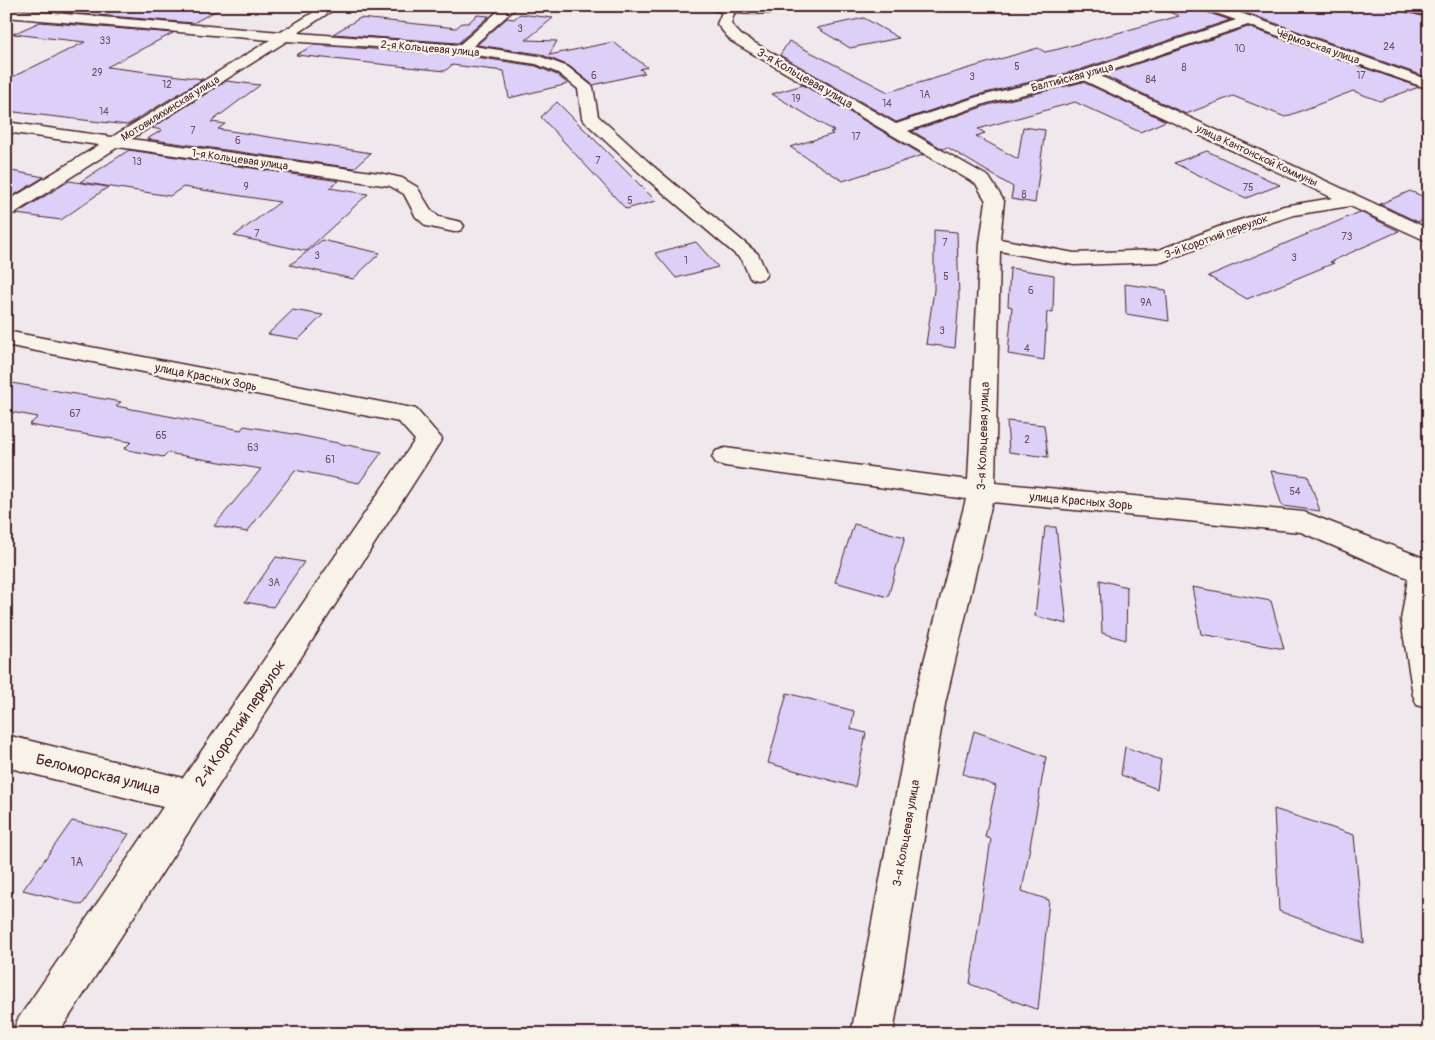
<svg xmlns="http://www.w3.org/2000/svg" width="1435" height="1040" font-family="Pangolin,sans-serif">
	<rect width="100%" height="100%" fill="#efe8ed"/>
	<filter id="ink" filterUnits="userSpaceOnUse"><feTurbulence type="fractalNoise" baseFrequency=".02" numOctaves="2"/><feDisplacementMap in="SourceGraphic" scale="10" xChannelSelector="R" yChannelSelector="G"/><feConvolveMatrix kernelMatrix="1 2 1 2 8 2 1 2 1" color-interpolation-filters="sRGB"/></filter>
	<g filter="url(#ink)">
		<!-- building -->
		<g fill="#ddd0f8" stroke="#4a1f2b">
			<polygon points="74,6 225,6 193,23 62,12"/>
			<polygon points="1159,6 1200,6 1203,11 1230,20 1079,70 977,95 896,122 780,55 789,41 888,92 1038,48 1045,52 1059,49 1179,16 1159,8"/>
			<polygon points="1227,6 1398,6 1402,11 1429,18 1429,78"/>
			<polygon points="520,14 553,18 526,40 557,41 549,55 613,42 647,67 640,69 645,73 593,85 569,66 540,54 477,45 507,18 514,19"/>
			<polygon points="477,15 489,16 458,43 333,34 360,18 456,28 462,23 468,23"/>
			<polygon points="864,18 899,38 850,48 817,28"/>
			<polygon points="40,22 173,33 107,67 203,79 127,125 6,111 6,80 85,42 13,34"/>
			<polygon points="1248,27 1419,87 1380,101 1353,91 1285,117 1233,96 1186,114 1103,75"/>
			<polygon points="314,45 462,55 536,66 557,75 568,84 509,98 504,71 452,65 445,71 296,55"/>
			<polygon points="226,81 260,85 211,122 225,124 218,129 371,153 354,168 147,139 162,130 152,128"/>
			<polygon points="1083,82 1166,121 1140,132 1075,102 978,129 985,133 976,136 1018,159 1023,127 1045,130 1035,203 1011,199 1013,187 947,147 943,149 912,131 988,105"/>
			<polygon points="803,85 923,155 843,181 790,147 833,134 830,132 834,131 772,94"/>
			<polygon points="557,102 656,201 626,209 541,117"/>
			<polygon points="129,150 339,181 329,188 368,194 306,251 234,236 280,202 183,187 170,196 80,182"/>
			<polygon points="1207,151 1280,185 1246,198 1174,163"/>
			<polygon points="6,170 44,177 6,200"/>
			<polygon points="69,181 108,187 61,220 16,214"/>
			<polygon points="1410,191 1429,199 1429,217 1418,222 1380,204"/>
			<polygon points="1360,212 1399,231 1330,262 1334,263 1247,299 1208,276"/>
			<polygon points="934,230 957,232 959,299 955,348 926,344 934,290"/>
			<polygon points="322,240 380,253 353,279 290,265"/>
			<polygon points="696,242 718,267 676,278 655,253"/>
			<polygon points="1010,268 1054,275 1053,313 1047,312 1044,360 1008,354 1012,307 1008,306"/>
			<polygon points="1125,284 1166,290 1169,321 1126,314"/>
			<polygon points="293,310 323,315 299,339 268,334"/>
			<polygon points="6,382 121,402 116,406 241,430 244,426 293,434 382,452 359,483 295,470 247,532 214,526 261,469 167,453 163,457 124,449 131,442 29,425 38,417 6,411"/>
			<polygon points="1007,421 1044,425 1048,457 1009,452"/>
			<polygon points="1271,471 1308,476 1320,511 1282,506"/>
			<polygon points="854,524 905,537 888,597 835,582"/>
			<polygon points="1045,527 1056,527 1067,624 1035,616"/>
			<polygon points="276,557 304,562 273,607 245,602"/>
			<polygon points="1100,580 1127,587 1126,640 1102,633"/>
			<polygon points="1192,587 1271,601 1284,649 1201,634"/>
			<polygon points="787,693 854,711 851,729 866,733 855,787 768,763"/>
			<polygon points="974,731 1046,757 1022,891 1049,900 1038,1010 970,984 991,839 985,837 996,786 963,774"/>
			<polygon points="1125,747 1161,760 1157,789 1121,775"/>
			<polygon points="1274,809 1354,835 1364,943 1279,911"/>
			<polygon points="72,821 129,834 82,905 23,890"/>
		</g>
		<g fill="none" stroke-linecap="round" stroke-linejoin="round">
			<!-- minor casing -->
			<g stroke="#4a1f2b" stroke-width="3">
				<g id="minor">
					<polygon points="324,6 339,6 298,33 459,45 504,6 518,6 473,46 539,56 568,67 593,87 598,116 653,166 758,254 767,274 764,278 757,280 750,278 742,260 641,174 584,121 582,118 578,89 558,73 536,64 462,53 287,41 131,139 379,173 402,178 417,187 431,210 439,217 461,222 464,226 461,230 454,232 426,226 416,217 404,194 390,186 118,147 13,214 6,216 6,202 99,145 6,132 6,122 112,137 270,40 6,17 6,9 281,32"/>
					<path d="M706,6H800C790,15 749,14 734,13L731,24L741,35L896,124L977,97L1080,72L1236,20L1204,9L1202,6H1221L1429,80V89L1248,25L1098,75L1429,229V242L1350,206L1294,215L1235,234L1162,262L1074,265L1000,251L995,483L1304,512L1429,560V709L1417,705L1413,695L1401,620L1408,578L1301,532L992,502L945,704L893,1034H851L913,704L966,499L725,466L716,463L712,457L716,451L725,448L968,480L980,243L986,201L976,184L731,41L717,24L722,12L708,9ZM1083,80L1333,198L1284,206L1221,226L1159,250L1074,253L1000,239L1004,201L989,177L908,131L987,103Z"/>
					<polygon points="1400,6 1429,8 1429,16 1402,9"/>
					<polygon points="6,331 407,407 416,409 442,439 58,1034 12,1034 18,1019 163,807 6,767 6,735 183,778 415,440 399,422 6,345"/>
				</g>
			</g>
			<!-- minor -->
			<use href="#minor" fill="#f7f3e8" fill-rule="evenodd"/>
		</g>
	</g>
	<g text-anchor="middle" stroke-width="4.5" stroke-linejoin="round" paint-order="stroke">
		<!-- number labels -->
		<g font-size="10" fill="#6f4b5e">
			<text x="520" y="32">3</text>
			<text x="105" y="44">33</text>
			<text x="1389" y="50">24</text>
			<text x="1240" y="52">10</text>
			<text x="1017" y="70">5</text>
			<text x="1184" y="71">8</text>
			<text x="97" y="76">29</text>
			<text x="594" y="79">6</text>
			<text x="1361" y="79">17</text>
			<text x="972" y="80">3</text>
			<text x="1151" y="83">84</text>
			<text x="167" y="88">12</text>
			<text x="925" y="98">1А</text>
			<text x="796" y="102">19</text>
			<text x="887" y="107">14</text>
			<text x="104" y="115">14</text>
			<text x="193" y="134">7</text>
			<text x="856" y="140">17</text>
			<text x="238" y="144">6</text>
			<text x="598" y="164">7</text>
			<text x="137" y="165">13</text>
			<text x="246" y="190">9</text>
			<text x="1248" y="191">75</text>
			<text x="1024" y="198">8</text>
			<text x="630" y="204">5</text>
			<text x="257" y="237">7</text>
			<text x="1347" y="240">73</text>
			<text x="945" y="246">7</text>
			<text x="317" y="259">3</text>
			<text x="1294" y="261">3</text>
			<text x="686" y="264">1</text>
			<text x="946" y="280">5</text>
			<text x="1031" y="294">6</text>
			<text x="1146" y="306">9А</text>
			<text x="942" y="334">3</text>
			<text x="1027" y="352">4</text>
			<text x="75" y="417">67</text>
			<text x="161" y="439">65</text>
			<text x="1027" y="443">2</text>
			<text x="253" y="451">63</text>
			<text x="330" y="463">61</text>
			<text x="1295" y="495">54</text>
			<text x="274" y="586">3А</text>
		</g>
		<!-- far-street labels -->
		<g font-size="11" fill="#4a1f2b" stroke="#f7f3e8">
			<text transform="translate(1318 46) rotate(19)" y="4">Чёрмозская улица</text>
			<text transform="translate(430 48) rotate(5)" y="4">2-я Кольцевая улица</text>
			<text transform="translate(1072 77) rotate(-15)" y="4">Балтийская улица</text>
			<text transform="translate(170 108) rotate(-32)" y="4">Мотовилихинская улица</text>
			<text transform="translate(1257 155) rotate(25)" y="4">улица Кантонской Коммуны</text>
			<text transform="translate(240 159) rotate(8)" y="4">1-я Кольцевая улица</text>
			<text transform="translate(1216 236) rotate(-20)" y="4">3-й Короткий переулок</text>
		</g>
		<!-- street labels -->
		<g font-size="12" fill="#4a1f2b" stroke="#f7f3e8">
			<text transform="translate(805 78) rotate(30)" y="4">3-я Кольцевая улица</text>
			<text transform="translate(206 377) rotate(11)" y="4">улица Красных Зорь</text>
			<text transform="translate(983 436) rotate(-88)" y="4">3-я Кольцевая улица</text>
			<text transform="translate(1081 501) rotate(5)" y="4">улица Красных Зорь</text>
			<text transform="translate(906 833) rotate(-80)" y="4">3-я Кольцевая улица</text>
		</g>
		<!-- near-number labels -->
		<g font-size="12" fill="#6f4b5e">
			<text x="77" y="866">1А</text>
		</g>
		<!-- near-street labels -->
		<g font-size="15" fill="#4a1f2b" stroke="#f7f3e8">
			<text transform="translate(240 723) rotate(-56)" y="5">2-й Короткий переулок</text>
			<text transform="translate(98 774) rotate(14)" y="5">Беломорская улица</text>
		</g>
	</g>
	<!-- margin -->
	<rect width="1435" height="1040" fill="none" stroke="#f7f3e8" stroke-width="25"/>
	<rect x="12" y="12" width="1410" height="1015" fill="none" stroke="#4a1f2b" stroke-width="2" filter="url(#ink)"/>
</svg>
